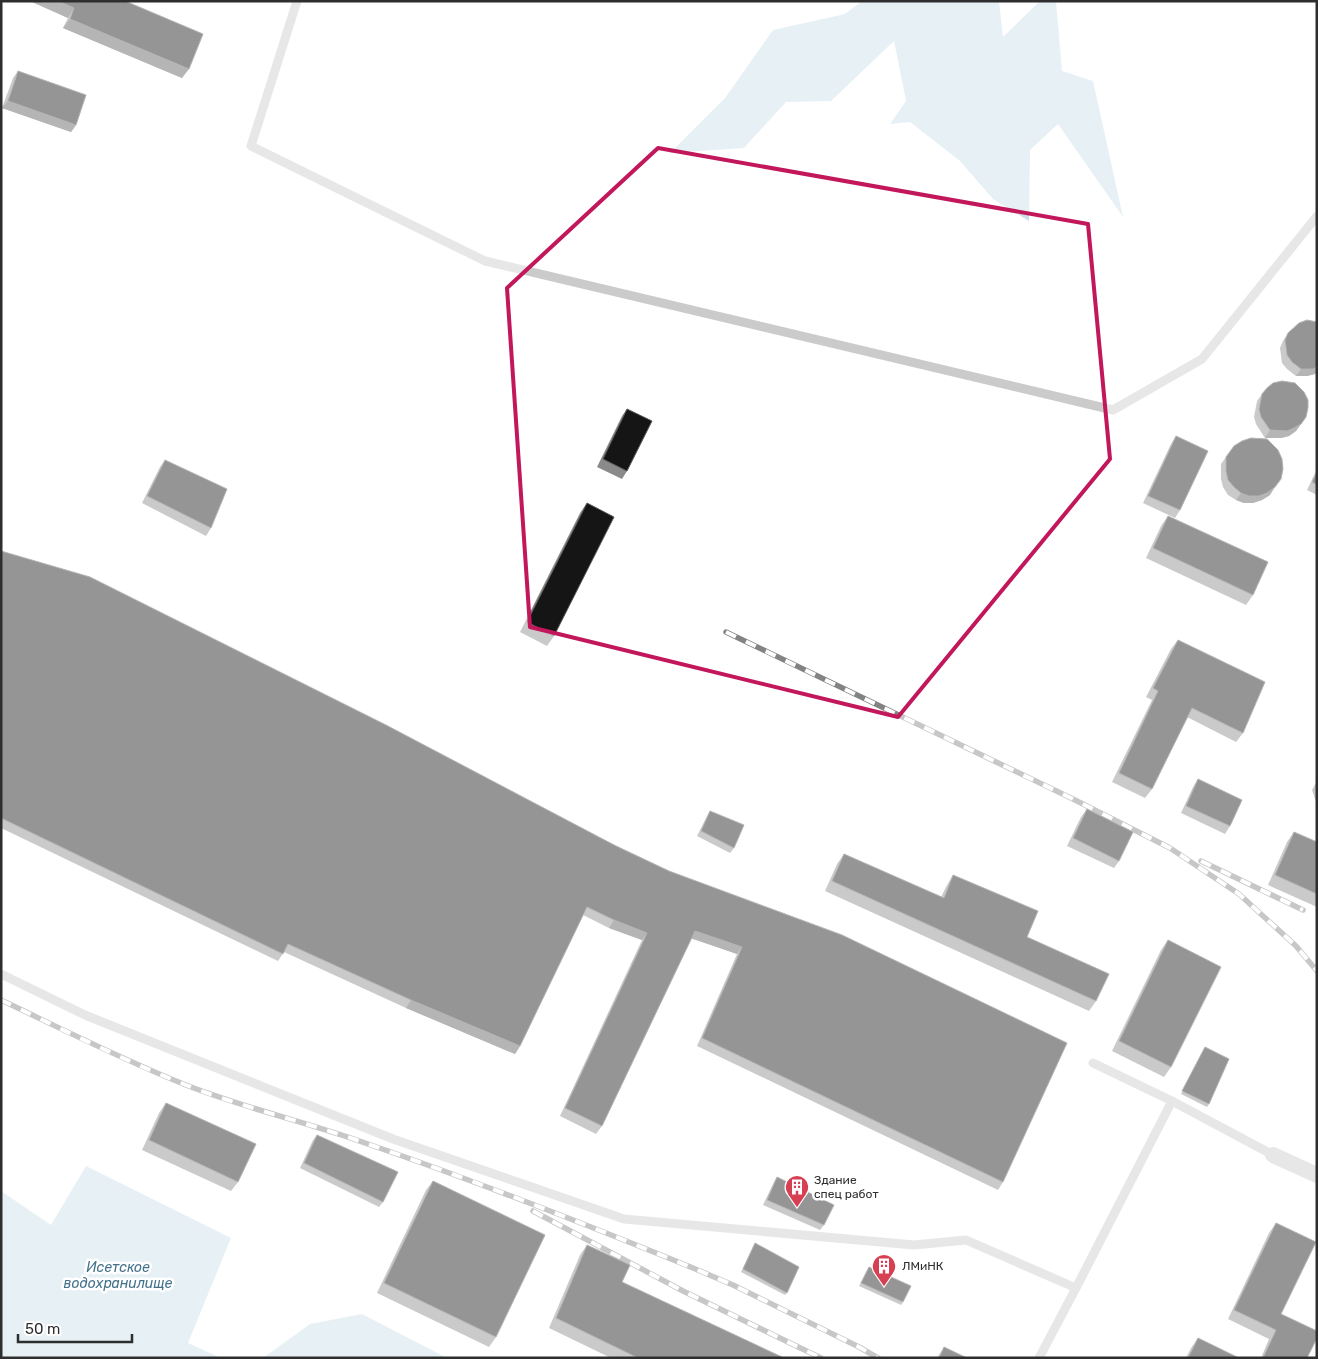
<svg xmlns="http://www.w3.org/2000/svg" width="1318" height="1359" font-family="Rubik,sans-serif">
	<rect width="100%" height="100%" fill="#fff"/>
	<!-- water -->
	<g fill="#cbdfe9">
		<polygon points="862,1 999,1 1003,37 1040,1 1056,1 1062,71 1093,81 1123,217 1058,124 1030,150 1029,221 993,199 960,161 910,122 890,124 906,101 894,41 831,101 786,102 744,148 670,153 725,98 773,30 845,14"/>
		<polygon points="86,1166 231,1238 188,1343 221,1358 1,1358 1,1191 51,1225"/>
		<polygon points="362,1314 447,1358 263,1358 310,1324"/>
	</g>
	<g fill="none" stroke-linecap="round" stroke-linejoin="round">
		<!-- lane -->
		<g stroke="#cbcbcb" stroke-width="9">
			<polyline points="297,1 251,146 485,261 1113,410 1202,359 1317,216"/>
			<polyline points="1,974 85,1015 393,1139 624,1219 914,1245 966,1240 1076,1288 1172,1101"/>
			<polyline points="1093,1063 1172,1101 1273,1155"/>
			<polyline points="1039,1358 1076,1288"/>
		</g>
		<!-- street -->
		<polyline stroke="#cbcbcb" stroke-width="16" points="1273,1155 1317,1175"/>
		<!-- rail casing -->
		<g stroke="#838383" stroke-width="5.5">
			<g id="rail">
				<polyline points="726,632 1071,798 1170,848 1239,894 1296,946 1317,971"/>
				<polyline points="1201,861 1303,910"/>
				<path d="M1,1000C62,1029 123,1060 186,1085C244,1108 306,1122 365,1143C476,1181 585,1224 693,1268L733,1285L859,1347L878,1358"/>
				<polyline points="533,1211 683,1291 821,1358"/>
			</g>
		</g>
		<!-- rail -->
		<use href="#rail" stroke="#fff" stroke-width="4" stroke-dasharray="11" stroke-linecap="butt"/>
	</g>
	<!-- wall -->
	<g fill="#8a8a8a">
		<polygon points="30,1 125,1 182,78 63,28 68,18"/>
		<polygon points="18,71 76,125 71,132 2,108 13,78"/>
		<polygon points="1317,322 1317,372 1315,374 1307,376 1296,376 1287,369 1282,363 1280,348 1283,341 1288,333"/>
		<polygon points="1262,394 1306,417 1296,431 1289,436 1281,438 1265,438 1256,424 1254,417 1257,401"/>
		<polygon points="627,409 627,471 622,479 597,467 622,416"/>
		<polygon points="1176,436 1180,510 1175,518 1143,503 1171,444"/>
		<polygon points="1226,457 1270,495 1262,500 1253,503 1244,503 1236,500 1228,495 1223,487 1221,479 1221,464"/>
		<polygon points="165,460 211,528 206,536 142,503 160,467"/>
		<polygon points="1317,469 1317,495 1307,490"/>
		<polygon points="587,503 554,636 547,646 520,632 580,513"/>
		<polygon points="1168,516 1253,595 1246,605 1146,558 1161,526"/>
		<polygon points="1,551 669,871 1003,1182 998,1190 697,1046 737,954 692,938 602,1126 596,1134 560,1116 642,940 609,928 583,915 520,1046 515,1054 406,1008 284,952 278,961 1,828"/>
		<polygon points="1178,640 1243,733 1236,742 1187,717 1152,789 1145,798 1112,782 1152,700 1146,697 1171,649"/>
		<polygon points="1198,779 1230,826 1225,834 1181,813 1193,787"/>
		<polygon points="1317,781 1317,804 1312,790"/>
		<polygon points="1087,809 1119,861 1114,868 1067,846 1081,817"/>
		<polygon points="710,811 734,848 730,853 697,836 707,816"/>
		<polygon points="1294,832 1317,842 1317,907 1268,885 1287,842"/>
		<polygon points="844,854 941,897 947,885 953,875 1096,1001 1089,1011 825,891 837,864"/>
		<polygon points="1168,940 1171,1067 1164,1077 1112,1051 1161,950"/>
		<polygon points="1205,1047 1209,1104 1207,1107 1181,1094"/>
		<polygon points="166,1103 238,1182 231,1191 142,1150 159,1113"/>
		<polygon points="317,1135 383,1202 379,1207 300,1168 313,1140"/>
		<polygon points="777,1177 824,1225 820,1230 763,1205 774,1182"/>
		<polygon points="433,1181 496,1337 489,1347 377,1293 426,1190"/>
		<polygon points="1276,1223 1281,1314 1307,1358 1261,1358 1269,1339 1228,1319 1269,1233"/>
		<polygon points="755,1243 787,1293 785,1295 741,1272"/>
		<polygon points="587,1245 622,1282 784,1358 611,1358 549,1328 580,1255"/>
		<polygon points="869,1267 903,1302 901,1305 859,1286"/>
		<polygon points="1198,1338 1239,1358 1186,1358 1191,1348"/>
		<polygon points="944,1347 967,1358 937,1358"/>
	</g>
	<!-- shaded-wall -->
	<g fill="#5b5b5b">
		<polygon points="30,1 58,1 74,8 68,18"/>
		<polygon points="70,19 189,69 182,78 63,28"/>
		<polygon points="8,101 76,125 71,132 2,108"/>
		<polygon points="1317,367 1317,372 1315,374 1307,376 1296,376 1301,369"/>
		<polygon points="1301,424 1296,431 1289,436 1281,438 1265,438 1270,430"/>
		<polygon points="1275,487 1270,495 1262,500 1253,503 1244,503 1236,500 1241,493"/>
		<polygon points="614,920 647,933 642,940 609,928"/>
		<polygon points="695,931 742,947 737,954 690,938"/>
		<polygon points="411,1000 520,1046 515,1054 406,1008"/>
	</g>
	<!-- building -->
	<g fill="#151515" stroke="#5b5b5b">
		<polygon points="58,1 125,1 203,34 189,69 70,19 74,8"/>
		<polygon points="18,71 86,95 76,125 8,101"/>
		<polygon points="1307,320 1317,322 1317,367 1313,369 1301,369 1292,362 1287,355 1285,340 1288,333 1299,323"/>
		<polygon points="1282,381 1295,383 1304,392 1308,400 1308,408 1306,417 1301,424 1294,428 1287,431 1270,430 1261,417 1259,409 1262,394 1267,388 1273,383"/>
		<polygon points="627,409 652,421 627,471 603,459"/>
		<polygon points="1176,436 1208,451 1180,510 1148,496"/>
		<polygon points="1251,438 1267,439 1278,450 1282,459 1283,469 1281,479 1275,487 1267,493 1259,496 1249,496 1241,493 1234,487 1228,480 1226,471 1226,457 1234,446 1242,441"/>
		<polygon points="165,460 227,489 211,528 147,496"/>
		<polygon points="1317,472 1317,485 1312,482"/>
		<polygon points="587,503 614,517 554,636 527,622"/>
		<polygon points="1168,516 1268,562 1253,595 1153,548"/>
		<polygon points="1,551 90,577 386,725 616,846 669,871 842,935 1067,1043 1003,1182 702,1038 742,947 695,931 602,1126 565,1108 647,933 614,920 587,907 520,1046 411,1000 288,944 283,954 1,818"/>
		<polygon points="1178,640 1265,682 1243,733 1192,708 1152,789 1119,773 1158,691 1153,688"/>
		<polygon points="1198,779 1242,800 1230,826 1186,806"/>
		<polygon points="1087,809 1133,832 1119,861 1073,838"/>
		<polygon points="710,811 744,825 734,848 701,831"/>
		<polygon points="1294,832 1317,842 1317,894 1275,875"/>
		<polygon points="844,854 944,898 953,875 1038,911 1027,937 1109,974 1096,1001 832,881"/>
		<polygon points="1168,940 1221,967 1171,1067 1119,1041"/>
		<polygon points="1205,1047 1229,1059 1209,1104 1182,1091"/>
		<polygon points="166,1103 256,1144 238,1182 149,1140"/>
		<polygon points="317,1135 398,1172 383,1202 304,1163"/>
		<polygon points="777,1177 834,1205 824,1225 767,1200"/>
		<polygon points="433,1181 545,1235 496,1337 384,1283"/>
		<polygon points="1276,1223 1316,1242 1281,1314 1317,1331 1317,1338 1307,1358 1263,1358 1276,1330 1234,1310"/>
		<polygon points="755,1243 799,1267 787,1293 743,1269"/>
		<polygon points="587,1245 630,1265 622,1282 784,1358 638,1358 556,1318"/>
		<polygon points="869,1267 911,1286 903,1302 861,1283"/>
		<polygon points="1198,1338 1239,1358 1188,1358"/>
		<polygon points="944,1347 967,1358 939,1358"/>
	</g>
	<!-- marked area -->
	<path d="M0 0H1318V1359H0ZM658,148L1088,224L1110,459L898,717L530,627L507,288Z" fill="#fff" fill-opacity=".55" fill-rule="evenodd"/>
	<path fill="none" stroke="#c2185b" stroke-width="4" stroke-linejoin="round" d="M658,148L1088,224L1110,459L898,717L530,627L507,288Z"/>
	<!-- icons -->
	<defs>
		<g id="building-pin" transform="scale(1.25)"><path d="M0 17L-7.5 6A9.5 9.5 0 1 1 7.5 6Z" fill="#d73f52" stroke="#fff"/><path d="M-4-6H4V6H1V3H-1V6H-4ZM-2.5-4.3h1.7v1.8h-1.7ZM.8-4.3h1.7v1.8H.8ZM-2.5-1h1.7V.8h-1.7ZM.8-1h1.7V.8H.8Z" fill="#fff"/></g>
	</defs>
	<g fill-rule="evenodd">
		<use href="#building-pin" x="797" y="1187"/>
		<use href="#building-pin" x="884" y="1266"/>
	</g>
	<g text-anchor="middle" stroke-width="5" stroke-linejoin="round" paint-order="stroke">
		<!-- poi labels -->
		<g font-size="12" fill="#2e2e2e" stroke="#fff" text-anchor="start">
			<text x="814" y="1184">Здание<tspan x="814" dy="14">спец работ</tspan></text>
			<text x="902" y="1270">ЛМиНК</text>
		</g>
		<!-- water labels -->
		<g font-size="14" font-style="italic" fill="#43728a" stroke="#fff">
			<text x="118" y="1272">Исетское<tspan x="118" dy="16">водохранилище</tspan></text>
		</g>
	</g>
	<!-- border -->
	<rect width="1318" height="1359" fill="none" stroke="#2e2e2e" stroke-width="5"/>
	<!-- scale -->
	<path d="M18 1334v8h114v-8" fill="none" stroke="#2e2e2e" stroke-width="2.5"/>
	<text x="25" y="1334" font-size="15" fill="#2e2e2e" stroke="#ffffff" stroke-width="4" paint-order="stroke">50 m</text>
</svg>
